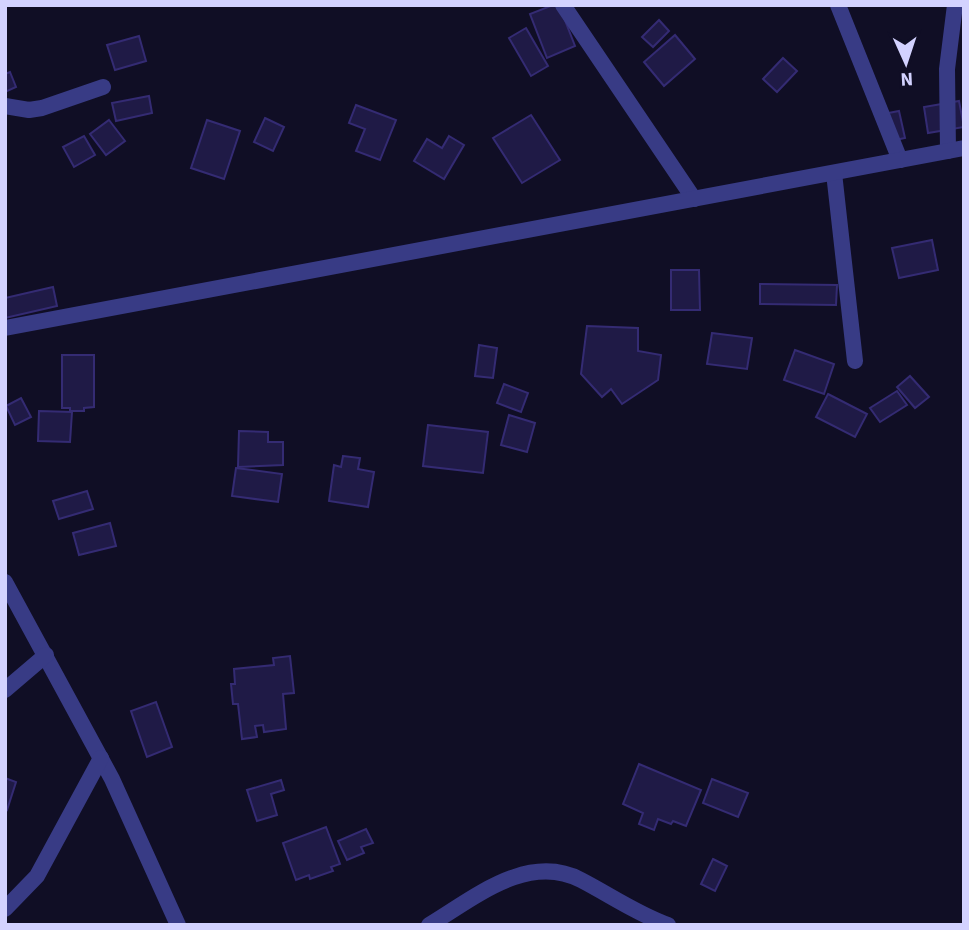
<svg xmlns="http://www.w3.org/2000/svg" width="969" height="930" font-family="'Source Sans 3',sans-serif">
	<rect width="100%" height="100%" fill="#100e25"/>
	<!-- building -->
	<g fill="#1f1a46" stroke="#342b73" stroke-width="2">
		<polygon points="553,5 559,5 575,46 547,58 530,14"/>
		<polygon points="659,20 669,31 653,47 642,37"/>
		<polygon points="526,28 548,66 531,76 509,38"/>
		<polygon points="675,35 695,59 664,86 644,62"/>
		<polygon points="139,36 146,61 115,70 107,45"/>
		<polygon points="783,58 797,71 777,92 763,79"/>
		<polygon points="10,72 16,87 5,92 5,74"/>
		<polygon points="149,96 152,113 116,121 112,103"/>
		<polygon points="959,101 964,127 928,133 924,107"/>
		<polygon points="356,105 396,120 380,160 356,151 365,129 349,123"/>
		<polygon points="899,111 905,138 890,141 883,114"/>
		<polygon points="531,115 560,160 522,183 493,138"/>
		<polygon points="265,118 284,127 273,151 254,142"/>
		<polygon points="109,120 125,141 106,155 90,134"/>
		<polygon points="207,120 240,131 224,179 191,168"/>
		<polygon points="84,136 95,155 74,167 63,147"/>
		<polygon points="449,136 464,145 444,179 414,161 427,139 442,148"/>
		<polygon points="932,240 938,270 899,278 892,248"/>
		<polygon points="671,270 699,270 700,310 671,310"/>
		<polygon points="760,284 837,285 836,305 760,304"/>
		<polygon points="53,287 57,306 5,318 5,298"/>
		<polygon points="587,326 638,328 638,351 661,355 658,380 622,404 611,389 602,397 581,374"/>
		<polygon points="712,333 752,338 747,369 707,364"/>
		<polygon points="479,345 497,348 493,378 475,376"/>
		<polygon points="795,350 834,364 824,394 784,380"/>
		<polygon points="62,355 94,355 94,407 84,408 84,411 70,411 70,408 62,408"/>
		<polygon points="910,376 929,397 915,408 897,387"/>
		<polygon points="504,384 528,393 521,412 497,403"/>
		<polygon points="897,391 907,405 880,422 870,408"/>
		<polygon points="828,394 867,414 855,437 816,417"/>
		<polygon points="21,398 31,417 15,425 6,406"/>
		<polygon points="39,411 72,412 70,442 38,441"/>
		<polygon points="509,415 535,423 527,452 501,445"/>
		<polygon points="428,425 488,432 483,473 423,466"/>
		<polygon points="239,431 268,432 268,442 283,442 283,465 238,467"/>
		<polygon points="343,456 360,458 358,469 374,472 368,507 329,501 334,465 341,467"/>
		<polygon points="236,468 282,474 278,502 232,496"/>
		<polygon points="87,491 93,509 59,519 53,501"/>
		<polygon points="110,523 116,546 79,555 73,533"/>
		<polygon points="290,656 294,693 283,694 286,729 264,732 263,725 255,726 257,737 242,739 238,704 233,704 231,684 235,684 234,669 274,665 273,658"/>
		<polygon points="156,702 172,747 147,757 131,711"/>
		<polygon points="639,764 701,790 686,826 673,821 671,824 658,819 654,830 639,824 643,813 623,804"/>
		<polygon points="5,778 16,782 7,810 5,809"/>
		<polygon points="712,779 748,793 738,817 703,803"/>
		<polygon points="281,780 284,790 271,794 277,815 257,821 247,790"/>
		<polygon points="326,827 340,864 331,867 333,871 310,879 309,875 296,880 283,843"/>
		<polygon points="366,829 373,843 361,847 364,853 347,860 338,841"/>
		<polygon points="713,859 727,866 715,891 701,884"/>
	</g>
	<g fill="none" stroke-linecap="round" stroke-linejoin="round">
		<!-- street -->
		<g stroke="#383b85" stroke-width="16">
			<polyline points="563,5 694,199"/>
			<polyline points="838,5 900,160"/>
			<polyline points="5,106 29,110 42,108 103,87"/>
			<polyline points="948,151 947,69 955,5"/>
			<polyline points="834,173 855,361"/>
			<polyline points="5,328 964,148"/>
			<polyline points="5,582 112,779 178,925"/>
			<polyline points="5,690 46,655"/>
			<polyline points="5,909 37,876 101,758"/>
			<path d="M429,925C474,898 528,852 581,880C610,895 637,914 668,925"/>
		</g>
	</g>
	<!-- border -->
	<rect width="969" height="930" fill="none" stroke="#d3d2ff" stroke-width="14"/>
	<!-- north arrow -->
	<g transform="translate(906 63) rotate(177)" stroke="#100e25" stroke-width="5" paint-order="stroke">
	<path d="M0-5L12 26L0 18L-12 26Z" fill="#d3d2ff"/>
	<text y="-10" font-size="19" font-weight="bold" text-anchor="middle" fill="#d3d2ff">N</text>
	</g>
</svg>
